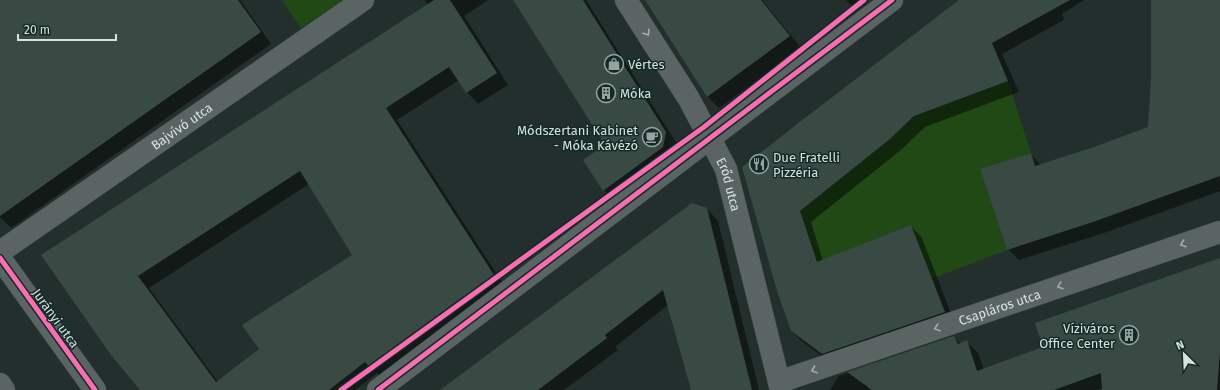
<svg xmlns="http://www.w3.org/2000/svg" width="1220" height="390" font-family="'Fira Sans',sans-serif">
	<rect width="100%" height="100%" fill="#232f2c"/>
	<!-- green -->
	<g fill="#204916">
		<polygon points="282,0 343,0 301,28"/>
		<polygon points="1008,81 1031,153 980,169 1007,250 931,279 831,306 800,211 890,139 933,98 938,107"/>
	</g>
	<!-- shadow -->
	<g fill="#0007" fill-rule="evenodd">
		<polygon points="0,0 240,0 271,44 11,228 0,217"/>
		<path d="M425,0H488L464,16L508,85L478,104L467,92L459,80L397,120L505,287L382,379L377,373L355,390H141L42,255L428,5ZM309,184L353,256L260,350L218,382L149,288Z"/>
		<polygon points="513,0 586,0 677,144 675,159 616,201 604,190 606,145"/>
		<polygon points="647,0 762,0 801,48 719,108 708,97"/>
		<polygon points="846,0 865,0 854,8"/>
		<polygon points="961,0 1084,0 1062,14 1064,20 1002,54 1019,92 925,127 901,150 811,222 823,261 911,226 922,238 955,324 834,365 803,342 791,331 743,168"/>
		<polygon points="1152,0 1220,0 1220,191 1104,233 1019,260 1008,249 1030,154 1041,165 1094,148 1149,128 1152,78"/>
		<polygon points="707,209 718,221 759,390 692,390 668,305 615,347 618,350 564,390 441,390"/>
		<polygon points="1220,259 1220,390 1103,390 1103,388 1097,390 830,390 839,376 954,337 961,344 967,342 978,353 984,370 1044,347"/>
	</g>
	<!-- building -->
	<g fill="#394a44" fill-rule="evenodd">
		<polygon points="0,0 238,0 261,32 0,216"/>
		<path d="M434,0H450L497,73L466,93L449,67L386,108L494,275L370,368L365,362L329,390H140L111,355L41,255ZM300,171L352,255L242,325L259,349L216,382L138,276Z"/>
		<polygon points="513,0 583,0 666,132 663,147 603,191 583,160 605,145"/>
		<polygon points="645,0 761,0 790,36 707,97"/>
		<polygon points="959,0 1070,0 992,43 1008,81 914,116 890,139 800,211 817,262 911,225 945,312 822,354 791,331 777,291 742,167 801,121"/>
		<polygon points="1151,0 1220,0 1220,176 1093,222 1007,250 980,169 1031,153 1035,166 1094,147 1148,127 1151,78"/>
		<polygon points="692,203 707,208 752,390 691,390 663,290 605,335 607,338 538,390 440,390"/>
		<polygon points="1220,258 1220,351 1217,390 1102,390 1101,373 1054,390 872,390 847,372 954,336 958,344 967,340 977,371 1043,347 1035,323"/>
	</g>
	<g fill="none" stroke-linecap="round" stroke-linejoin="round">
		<!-- minor casing -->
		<g stroke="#414b48" stroke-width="23">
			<g id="minor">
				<path id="s1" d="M626,0L689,99L726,169L781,390"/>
				<path id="s2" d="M0,252L363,0"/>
				<polyline points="0,258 95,390"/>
				<path id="s3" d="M779,382L1220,232"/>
				<polyline points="0,384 4,390"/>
				<polyline points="378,390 892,0"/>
			</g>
		</g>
		<!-- minor -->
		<use href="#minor" stroke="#5a6462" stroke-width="22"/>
		<!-- cycleway casing -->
		<g stroke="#142a26" stroke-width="8">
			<g id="cycleway">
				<polyline points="0,258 95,390"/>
				<polyline points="341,390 704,127 864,0"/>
				<polyline points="378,390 892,0"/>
			</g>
		</g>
		<!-- cycleway -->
		<use href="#cycleway" stroke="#f96db3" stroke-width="5"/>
	</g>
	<!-- one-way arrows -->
	<defs><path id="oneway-chevron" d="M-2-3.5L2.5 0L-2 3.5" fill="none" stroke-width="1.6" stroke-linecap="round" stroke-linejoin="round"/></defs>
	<g stroke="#a4b0ad">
		<use href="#oneway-chevron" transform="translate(647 33) rotate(57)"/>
		<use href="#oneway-chevron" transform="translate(1183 244) rotate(161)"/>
		<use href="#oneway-chevron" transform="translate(1060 286) rotate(161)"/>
		<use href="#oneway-chevron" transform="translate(937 328) rotate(161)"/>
		<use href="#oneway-chevron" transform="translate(814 370) rotate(161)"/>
	</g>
	<!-- icons -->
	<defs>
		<g id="shop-ring" transform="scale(1)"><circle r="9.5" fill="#142a26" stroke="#97a3a0" stroke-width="1.5"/><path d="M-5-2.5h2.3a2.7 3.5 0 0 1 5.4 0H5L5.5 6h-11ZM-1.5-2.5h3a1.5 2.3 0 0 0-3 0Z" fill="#97a3a0"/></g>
		<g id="building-ring" transform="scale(1)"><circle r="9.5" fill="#142a26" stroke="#97a3a0" stroke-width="1.5"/><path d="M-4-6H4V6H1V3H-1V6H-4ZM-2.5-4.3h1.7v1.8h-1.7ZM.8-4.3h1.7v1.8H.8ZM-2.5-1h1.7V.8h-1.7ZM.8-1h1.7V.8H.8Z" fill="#97a3a0"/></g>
		<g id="cafe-ring" transform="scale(1)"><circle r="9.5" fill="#142a26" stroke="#97a3a0" stroke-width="1.5"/><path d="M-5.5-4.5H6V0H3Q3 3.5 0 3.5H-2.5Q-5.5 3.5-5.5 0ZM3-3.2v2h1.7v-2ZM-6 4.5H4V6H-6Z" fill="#97a3a0"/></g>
		<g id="restaurant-ring" transform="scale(1)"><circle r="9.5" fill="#142a26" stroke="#97a3a0" stroke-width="1.5"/><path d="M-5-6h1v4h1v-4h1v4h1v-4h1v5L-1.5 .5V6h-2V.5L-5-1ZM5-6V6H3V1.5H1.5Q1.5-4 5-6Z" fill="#97a3a0"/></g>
	</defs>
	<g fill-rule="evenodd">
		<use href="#shop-ring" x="614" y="64"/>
		<use href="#building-ring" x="606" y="93"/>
		<use href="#cafe-ring" x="652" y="137"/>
		<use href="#restaurant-ring" x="759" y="164"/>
		<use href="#building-ring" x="1129" y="335"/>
	</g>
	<g text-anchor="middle" stroke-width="3" stroke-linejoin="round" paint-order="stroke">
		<!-- poi labels -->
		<g font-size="13" fill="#d5e2df" stroke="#142a26" text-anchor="start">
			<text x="628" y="69">Vértes</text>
			<text x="620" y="98">Móka</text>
			<text x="638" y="135" text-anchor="end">Módszertani Kabinet<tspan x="638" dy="15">- Móka Kávézó</tspan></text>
			<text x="773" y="162">Due Fratelli<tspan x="773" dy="15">Pizzéria</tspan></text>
			<text x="1115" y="333" text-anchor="end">Víziváros<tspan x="1115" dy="15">Office Center</tspan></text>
		</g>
		<!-- street labels -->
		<g font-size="13" fill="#d5e2df" stroke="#142a26">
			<text dy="5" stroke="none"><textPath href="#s2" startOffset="221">Bajvívó utca</textPath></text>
			<text dy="5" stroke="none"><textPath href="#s1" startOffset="212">Erőd utca</textPath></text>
			<text dy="5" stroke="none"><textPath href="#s3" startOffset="233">Csapláros utca</textPath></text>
			<text transform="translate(56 318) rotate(54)" y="5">Jurányi utca</text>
		</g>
	</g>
	<!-- north arrow -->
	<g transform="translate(1184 354) rotate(336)" stroke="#142a26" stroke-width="3" paint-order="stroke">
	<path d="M0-3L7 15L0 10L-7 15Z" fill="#d5e2df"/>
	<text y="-6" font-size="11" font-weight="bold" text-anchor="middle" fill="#d5e2df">N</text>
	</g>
	<!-- scale -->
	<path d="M18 34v6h98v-6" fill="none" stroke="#d5e2df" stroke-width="2"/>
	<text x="24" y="34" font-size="12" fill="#d5e2df" stroke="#142a26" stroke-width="3" paint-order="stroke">20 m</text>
</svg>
